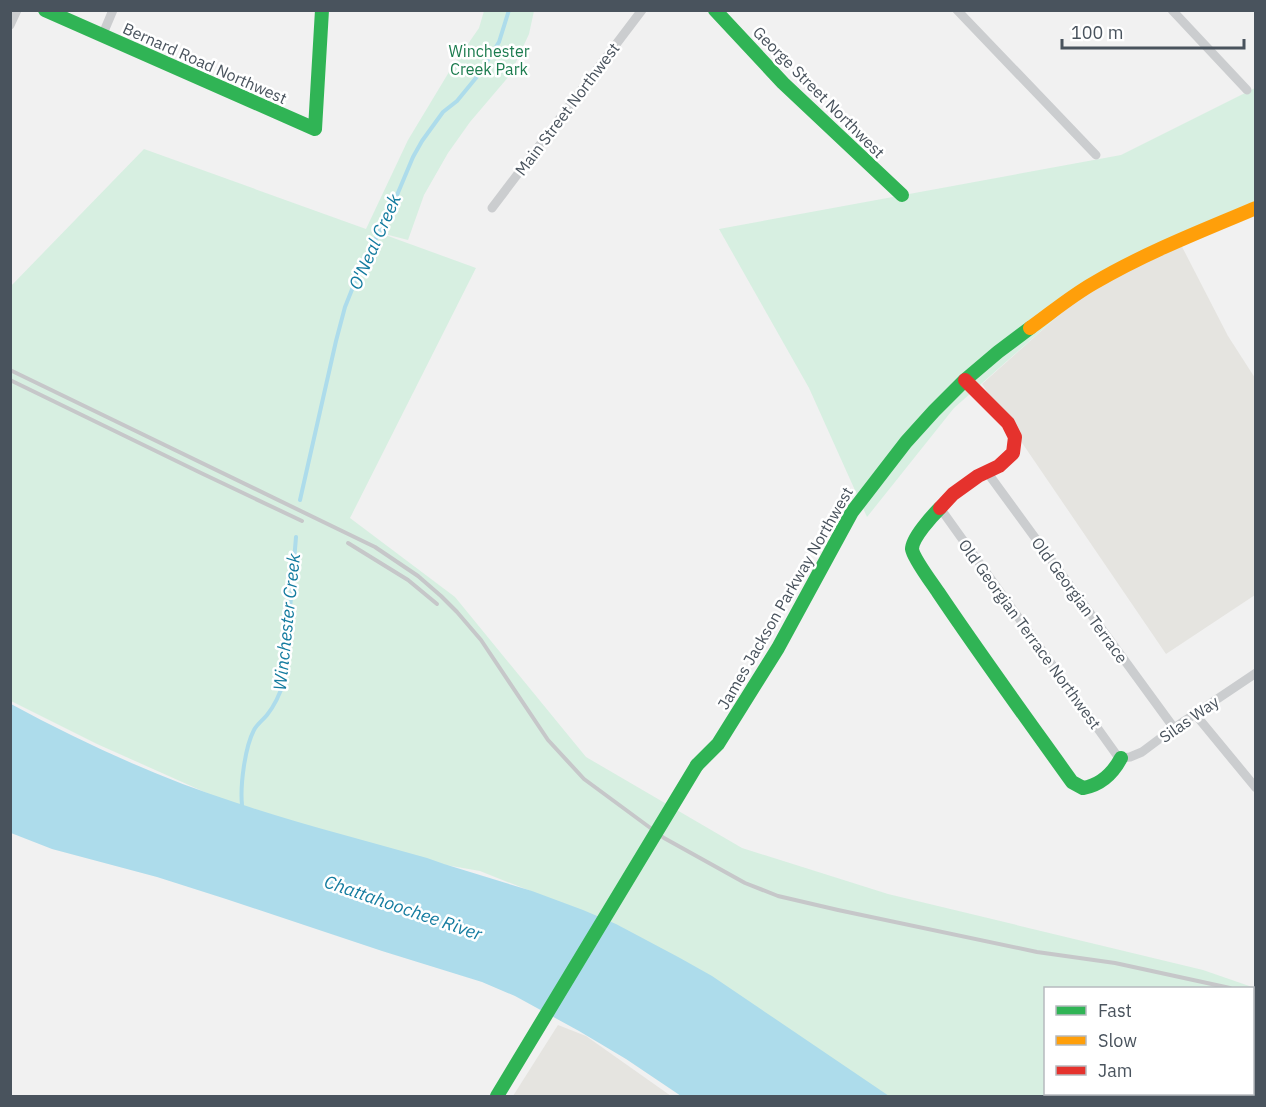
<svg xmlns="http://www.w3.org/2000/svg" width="1266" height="1107" font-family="'IBM Plex Sans',sans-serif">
	<rect width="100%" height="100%" fill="#f1f1f1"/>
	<!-- commercial -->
	<g fill="#e5e4e0">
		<polygon points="1178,239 1228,336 1255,378 1255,595 1166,654 982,384 1086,291"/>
		<polygon points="558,1025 586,1036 671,1096 513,1096"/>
	</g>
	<!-- green -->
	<g fill="#d7efe1" fill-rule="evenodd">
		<path d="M484,11H534L529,34L510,75L470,122L448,153L424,195L408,240L377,232L476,268L350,518L455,597L586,757L742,848L888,894L1203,970L1255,988V1096H862L621,927L480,871L319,843L97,744L11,701L10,287L144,149L366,229L408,140L452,67L479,28ZM1046,988H1252V1094H1046Z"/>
		<polygon points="1255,88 1255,209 1086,291 954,408 867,517 809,388 719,229 1121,155"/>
	</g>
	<!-- water -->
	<path fill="#addceb" d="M11,704C83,743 159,778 237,803C300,824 364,840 427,858L444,864L532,891L583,910L616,924L680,958L712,976L889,1096H681L626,1059L579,1031L515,996L482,982L382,951L226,899L157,877L52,849L11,833Z"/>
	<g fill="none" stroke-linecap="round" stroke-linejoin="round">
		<!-- stream -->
		<g stroke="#addceb" stroke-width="4">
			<polyline points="300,500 336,341 345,307 359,272 392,207 413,157 422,141 443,112 457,101 480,73 499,42 509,10"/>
			<path d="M242,805C240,785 245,747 254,730C257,724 263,720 267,715C275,705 280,694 284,681L296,537"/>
		</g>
		<!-- street -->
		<g stroke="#cbcdcf" stroke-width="9">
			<polyline points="957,10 1096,155"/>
			<polyline points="1172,10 1247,90"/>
			<polyline points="10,25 17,10"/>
			<polyline points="102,36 113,10"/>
			<polyline points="492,208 642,10"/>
			<polyline points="987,472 1174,728"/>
			<polyline points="940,508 1116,754 1121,758 1130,757 1142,752 1174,728 1256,673"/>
			<polyline points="1195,714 1256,788"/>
		</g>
		<!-- fast -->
		<g stroke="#30b455" stroke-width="14">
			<polyline points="45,10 315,129 322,10"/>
			<polyline points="715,10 783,83 902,195"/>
			<path d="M940,508C932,516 912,538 912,549C913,558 932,583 938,592C981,656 1027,719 1072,782L1083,788C1101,785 1113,773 1121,758"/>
			<polyline points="697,765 718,744 778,648 852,512 906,442 934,411 965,380 998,352 1030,328"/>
		</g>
		<!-- slow -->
		<path stroke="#ff9f0a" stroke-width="14" d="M1030,328C1051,313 1071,296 1094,283C1145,253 1201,231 1256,208"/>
		<!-- jam -->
		<polyline stroke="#e5322d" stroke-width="14" points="940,508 953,494 978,476 999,466 1013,453 1015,437 1008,423 965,380"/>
		<!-- rail -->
		<g stroke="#c6c7c9" stroke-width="4">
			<polyline points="10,370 375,547 418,576 441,596 457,612 481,640 548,740 584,779 664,838 745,883 778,896 838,910 1037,952 1115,963 1230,988"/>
			<polyline points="10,380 201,473 302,521"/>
			<polyline points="348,543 408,580 437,604"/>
			<polyline points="1252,995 1256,996"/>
		</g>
		<!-- fast-bridge -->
		<polyline stroke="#30b455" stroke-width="14" points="497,1096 697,765"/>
	</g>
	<g text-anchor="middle" stroke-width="5" stroke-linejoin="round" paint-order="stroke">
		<!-- park labels -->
		<g font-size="16" fill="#1c7c4f" stroke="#fff">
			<text x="489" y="57">Winchester<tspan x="489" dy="18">Creek Park</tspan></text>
		</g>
		<!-- street labels -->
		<g font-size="16" fill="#49535d" stroke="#fff">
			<text transform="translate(205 63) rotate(24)" y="6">Bernard Road Northwest</text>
			<text transform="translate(819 92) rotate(45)" y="6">George Street Northwest</text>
			<text transform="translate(567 109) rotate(-53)" y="6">Main Street Northwest</text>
			<text transform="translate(785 598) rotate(-60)" y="6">James Jackson Parkway Northwest</text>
			<text transform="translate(1080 600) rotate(54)" y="6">Old Georgian Terrace</text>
			<text transform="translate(1030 634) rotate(54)" y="6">Old Georgian Terrace Northwest</text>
			<text transform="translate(1189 719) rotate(-35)" y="6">Silas Way</text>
		</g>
		<!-- water labels -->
		<g font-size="18" font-style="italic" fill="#137b9f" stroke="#fff">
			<text transform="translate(375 242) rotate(-66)" y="6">O'Neal Creek</text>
			<text transform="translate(287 622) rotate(-84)" y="6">Winchester Creek</text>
			<text transform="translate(403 908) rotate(19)" y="6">Chattahoochee River</text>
		</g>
	</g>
	<!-- border -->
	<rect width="1266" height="1107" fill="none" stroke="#49535d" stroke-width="24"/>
	<!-- legend -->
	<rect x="1044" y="987" width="210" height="108" fill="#ffffff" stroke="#b6babe" stroke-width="1.5"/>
	<rect x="1056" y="1006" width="30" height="9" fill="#30b455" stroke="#b6babe" stroke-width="1.5"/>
	<text x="1098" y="1017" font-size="18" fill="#49535d">Fast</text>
	<rect x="1056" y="1036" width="30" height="9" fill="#ff9f0a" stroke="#b6babe" stroke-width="1.5"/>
	<text x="1098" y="1047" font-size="18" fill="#49535d">Slow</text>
	<rect x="1056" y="1066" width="30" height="9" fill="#e5322d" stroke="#b6babe" stroke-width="1.5"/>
	<text x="1098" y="1077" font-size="18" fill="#49535d">Jam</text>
	<!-- scale -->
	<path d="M1062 39v9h182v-9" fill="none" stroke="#49535d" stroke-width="3"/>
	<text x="1071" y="39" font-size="18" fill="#49535d" stroke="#ffffff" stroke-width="4.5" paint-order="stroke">100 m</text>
</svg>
